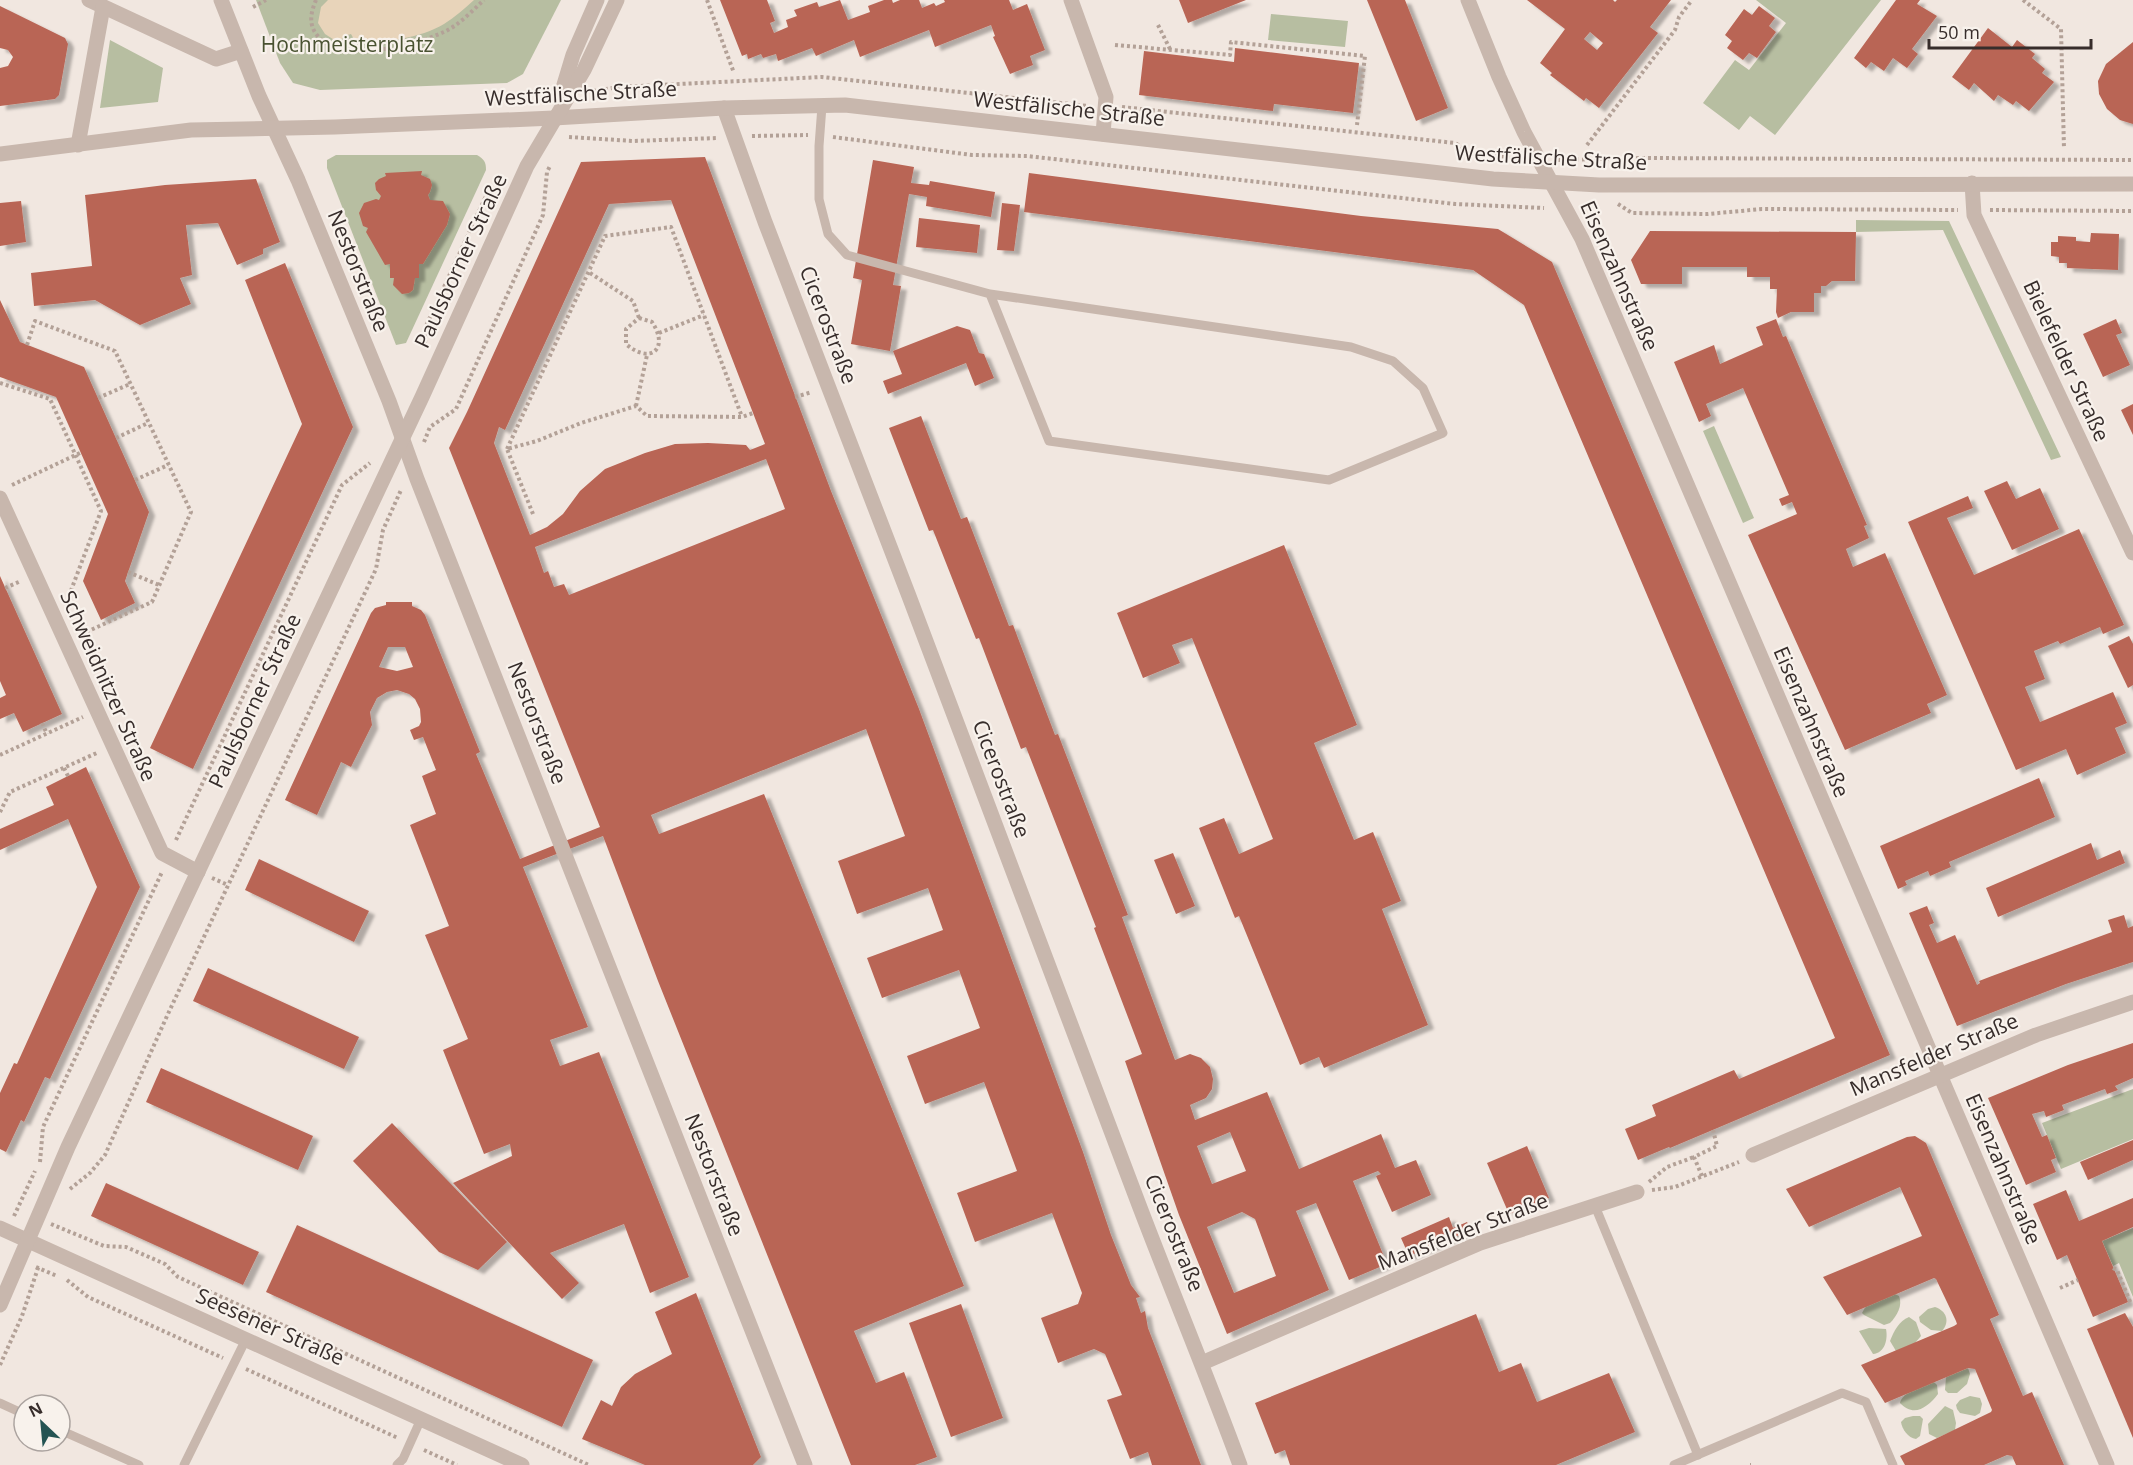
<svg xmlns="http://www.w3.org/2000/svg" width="2133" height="1465" font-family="'Open Sans',sans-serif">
	<defs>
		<filter id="shadow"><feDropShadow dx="6" dy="4" stdDeviation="1.5" flood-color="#0004"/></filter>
	</defs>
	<rect width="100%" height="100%" fill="#f1e7e0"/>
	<!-- green -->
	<g fill="#b7bea1">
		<polygon points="256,0 561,0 523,74 507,83 320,90 293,83 280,63"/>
		<polygon points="1756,0 1881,0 1775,135 1750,116 1739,130 1703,103 1735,60 1749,70 1786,23"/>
		<polygon points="1271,14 1348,21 1345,47 1268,40"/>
		<polygon points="110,40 163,68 158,102 100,108"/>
		<path d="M336,155H477C484,159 486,162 486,170L406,343L396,345L327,168V160Z"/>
		<polygon points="1856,220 1949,221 2061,457 2051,460 1943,230 1856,232"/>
		<polygon points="1714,426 1754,518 1743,523 1703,431"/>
		<polygon points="2133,1089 2133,1139 2061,1169 2042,1123"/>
		<polygon points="2133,1228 2133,1297 2119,1263 2113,1266 2102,1241"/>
		<path d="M1895,1294L1899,1296C1903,1305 1897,1316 1890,1323L1884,1325L1864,1315L1862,1313L1866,1306Z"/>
		<path d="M1935,1307C1947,1311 1950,1322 1942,1331L1931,1330L1920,1322L1919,1317L1928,1309Z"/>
		<path d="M1909,1317L1916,1322L1921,1336L1915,1343L1896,1351L1890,1341C1894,1331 1899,1321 1909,1317Z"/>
		<path d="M1869,1328L1886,1329C1888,1339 1885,1353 1873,1354L1859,1331Z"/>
		<polygon points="1968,1368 1970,1374 1967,1384 1957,1393 1948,1393 1945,1390 1946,1377"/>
		<path d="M1934,1382L1937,1385L1938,1394C1928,1407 1914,1418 1900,1403C1903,1391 1923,1387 1934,1382Z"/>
		<polygon points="1970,1396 1980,1398 1982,1404 1980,1413 1975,1416 1960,1413 1957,1409 1956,1405 1960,1400"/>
		<polygon points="1945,1406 1953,1410 1956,1423 1955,1430 1937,1438 1929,1434 1928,1424"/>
		<path d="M1913,1416H1920L1923,1419L1920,1436L1916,1439C1908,1438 1902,1429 1901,1422L1905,1418Z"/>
	</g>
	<!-- sand -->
	<path fill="#e8d4ba" d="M328,0H474C465,8 455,17 444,24C421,38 383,43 356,43L351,34L344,36L339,43L325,34L318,23L321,7Z"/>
	<!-- building -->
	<g fill="#b96555" fill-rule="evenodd" filter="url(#shadow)">
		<polygon points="720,0 767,0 775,21 770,23 774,33 788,27 786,20 797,16 794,10 817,2 819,7 840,0 848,20 870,12 868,6 884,0 892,0 893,3 900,0 919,0 922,8 934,3 936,6 945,2 944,0 1009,0 1013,10 1027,4 1045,50 1030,56 1033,65 1010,74 993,37 995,36 991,25 935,47 929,30 860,57 854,40 816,56 812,48 778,61 776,54 763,58 761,54 748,59 747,54 742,56"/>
		<polygon points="1179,0 1246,0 1188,23"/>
		<polygon points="1367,0 1405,0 1448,108 1416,121"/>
		<path d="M1527,0H1613L1615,2L1617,0H1671L1650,27L1658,33L1599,108L1586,98L1584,101L1550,75L1552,73L1540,63L1565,29ZM1590,32L1603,43L1597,50L1584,39Z"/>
		<polygon points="1896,0 1920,0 1917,4 1937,16 1912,49 1918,54 1907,68 1893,58 1884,71 1871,62 1866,68 1854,58"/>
		<polygon points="0,6 65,38 68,44 59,95 55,99 0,106 0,68 8,66 13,57 8,50 0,48"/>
		<polygon points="1759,6 1775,18 1769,26 1776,32 1757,58 1749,53 1743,60 1727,48 1732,41 1725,35 1744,9 1752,15"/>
		<polygon points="1988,28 2012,47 2017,40 2035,54 2032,58 2045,69 2042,73 2054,82 2029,111 2016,101 2013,105 1998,95 1994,101 1974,83 1969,90 1952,77"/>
		<polygon points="2133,42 2133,124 2120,120 2107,109 2099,94 2098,81 2106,64"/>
		<polygon points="1235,48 1359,63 1353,113 1274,104 1273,111 1139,95 1144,51 1234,62"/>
		<path d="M705,157L831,491L919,709L1083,1152L1111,1235L1131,1285L1140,1297L1136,1298L1141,1313L1145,1311L1148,1328L1201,1465H1152L1148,1452L1130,1459L1107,1400L1122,1395L1105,1354L1094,1349L1058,1363L1041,1318L1078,1304L1082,1293L1052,1213L975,1242L957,1193L1017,1171L984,1082L925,1104L907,1056L980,1028L959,970L882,998L867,958L943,930L928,888L857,914L838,861L905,836L866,729L651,815L659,834L764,794L964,1286L854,1331L876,1383L904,1372L937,1457L915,1465H851L658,981L603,836L523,867L588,1027L550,1040L560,1066L599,1052L689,1277L650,1293L624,1224L550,1253L579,1283L562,1299L453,1183L512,1156L510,1144L484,1154L443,1050L468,1039L425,935L449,926L410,825L436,814L422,776L436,770L423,737L414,740L410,730L419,726L421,722L420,709L415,699L409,694L397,690L387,692L377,698L370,712L372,725L351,767L341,762L317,815L285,800L371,613L375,608L386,605V602H412V606L421,610L425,615L480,752L476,754L520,859L600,827L449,448L467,412L581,162ZM671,200L765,444L750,450L746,445L708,443L675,444L645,453L605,469L580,491L563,514L547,527L530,535L494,443L499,427L505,430L609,204ZM766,459L785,509L569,595L564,584L554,587L548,571L544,573L535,547ZM388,647H405L413,667L397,671L379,667Z"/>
		<polygon points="873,160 914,167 911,183 929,185 930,181 995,192 991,217 926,206 927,197 909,194 893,285 901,286 890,351 851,344 862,280 853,278"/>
		<polygon points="422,171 421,175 430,179 432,185 430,192 428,195 430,200 443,201 450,214 447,225 423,264 419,264 419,278 415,278 413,290 409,293 402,294 393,285 394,278 390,278 390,264 385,265 366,232 368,228 363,226 359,213 364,203 376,199 379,200 381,196 376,190 375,183 379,179 386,176 385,173"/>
		<polygon points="1029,173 1361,216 1498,229 1552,262 1890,1055 1670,1148 1669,1147 1638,1160 1625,1129 1656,1116 1652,1105 1734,1070 1739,1079 1835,1038 1524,305 1473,270 1024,212"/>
		<polygon points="256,179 280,242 263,249 263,254 237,265 218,223 186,225 192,275 180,278 191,304 140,325 95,300 34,306 31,273 92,266 85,195 165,185"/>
		<polygon points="21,201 26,242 0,246 0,203"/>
		<polygon points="1002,203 1020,205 1014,251 997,250"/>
		<polygon points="919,218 980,225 977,253 916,247"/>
		<polygon points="1650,231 1856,232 1855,281 1832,281 1826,286 1821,286 1821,293 1814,293 1814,312 1791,312 1778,318 1776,312 1777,289 1770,289 1770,277 1747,277 1747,267 1682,267 1682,284 1641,284 1631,260"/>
		<polygon points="2091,233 2119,234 2118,270 2067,268 2067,263 2059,263 2059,257 2051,256 2051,242 2058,242 2058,236 2076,237 2076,241 2090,242"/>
		<polygon points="285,263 353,427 193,769 150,748 302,424 245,280"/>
		<polygon points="0,300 20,342 84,367 149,512 125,581 135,603 101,620 83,581 108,514 56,397 0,377"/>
		<polygon points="1776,319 1783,337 1786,336 1867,525 1864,526 1869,538 1846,549 1853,567 1885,553 1947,695 1927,704 1931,713 1845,750 1748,535 1797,514 1792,502 1782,506 1779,499 1789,495 1743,388 1706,404 1711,416 1699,422 1674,362 1714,345 1720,364 1763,345 1756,327"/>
		<polygon points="2116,319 2122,333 2116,335 2130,365 2103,377 2083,334"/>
		<polygon points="957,326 970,330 979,353 984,354 994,378 975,386 966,363 888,394 883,381 902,374 893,351"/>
		<polygon points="2133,404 2133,435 2121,410"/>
		<path d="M921,416L961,519L967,517L1009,626L1013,625L1055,735L1058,734L1128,915L1122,917L1175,1060L1190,1054L1201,1058L1210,1067L1213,1079L1212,1089L1206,1098L1190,1105L1195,1120L1267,1092L1299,1169L1381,1134L1395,1168L1416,1160L1431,1195L1392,1212L1376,1176L1381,1174L1378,1171L1353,1181L1387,1264L1349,1280L1316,1203L1296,1211L1329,1290L1227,1334L1179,1215L1125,1061L1142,1054L1094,928L1096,927L1026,747L1021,749L979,638L976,639L933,530L929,531L889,428ZM1230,1132L1246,1171L1212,1184L1197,1146ZM1242,1212L1255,1219L1276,1276L1234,1293L1207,1227Z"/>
		<polygon points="2007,481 2016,499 2040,488 2059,529 2012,550 1984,491"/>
		<polygon points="1968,496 1973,508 1947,518 1974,575 2079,529 2124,625 2103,634 2100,627 2060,644 2058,641 2034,651 2045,679 2025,687 2040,722 2113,692 2127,723 2115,728 2126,753 2077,775 2066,749 2016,770 1908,522"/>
		<polygon points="1284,545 1357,725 1314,743 1354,840 1373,832 1401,901 1382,909 1428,1025 1324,1068 1319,1057 1300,1065 1239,916 1235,918 1199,828 1224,818 1239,854 1273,839 1192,638 1172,645 1180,663 1143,678 1117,613"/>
		<polygon points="0,576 62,714 23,732 14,713 0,719 0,698 6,695 0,681"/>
		<polygon points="2129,636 2133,644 2133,685 2128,688 2108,646"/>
		<polygon points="86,767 140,887 50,1079 45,1077 24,1122 21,1120 6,1152 0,1149 0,1093 14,1063 17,1064 97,887 68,819 0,850 0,829 54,805 46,787"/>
		<polygon points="2039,778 2055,817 1949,862 1951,867 1930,876 1928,871 1905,881 1907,885 1898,889 1880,846"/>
		<polygon points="2091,843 2097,860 2120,850 2125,863 1998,917 1986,888"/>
		<polygon points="1173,853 1195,906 1176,914 1154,860"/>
		<polygon points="259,859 369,911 354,942 245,890"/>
		<polygon points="1927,906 1934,923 1929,925 1937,943 1955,935 1977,985 1980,983 1979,981 1992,976 2112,932 2108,920 2124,915 2128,928 2133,926 2133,962 2066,984 1957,1026 1909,913"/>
		<polygon points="208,968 359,1037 344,1069 193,1001"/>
		<polygon points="2133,1043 2133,1078 2115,1086 2118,1090 2107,1094 2105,1089 2062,1105 2064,1110 2046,1117 2044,1111 2032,1114 2042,1137 2047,1135 2056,1158 2051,1160 2056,1172 2026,1185 1988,1098 2068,1065"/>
		<polygon points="161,1068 313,1136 298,1170 146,1102"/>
		<polygon points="392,1123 507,1242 478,1270 439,1252 353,1161"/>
		<polygon points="1915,1136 1926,1143 1999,1315 1990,1319 2023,1396 2032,1392 2064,1465 2016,1465 2012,1456 2007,1455 1984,1465 1905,1465 1900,1456 1991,1412 1992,1410 1975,1369 1968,1368 1885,1403 1861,1365 1954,1326 1957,1324 1956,1321 1936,1279 1934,1278 1847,1315 1823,1277 1922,1236 1900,1187 1809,1227 1786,1189 1907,1137"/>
		<polygon points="2133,1140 2133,1160 2088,1180 2080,1162"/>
		<polygon points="1527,1146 1549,1198 1509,1214 1487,1163"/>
		<polygon points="106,1183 259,1252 243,1285 91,1216"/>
		<polygon points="2066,1190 2079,1221 2133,1198 2133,1227 2102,1241 2128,1302 2093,1317 2067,1255 2057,1260 2033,1204"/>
		<polygon points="1449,1217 1453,1228 1467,1222 1471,1230 1409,1256 1401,1238"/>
		<polygon points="297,1225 593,1360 562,1427 266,1292"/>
		<polygon points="696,1293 761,1457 753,1465 645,1465 582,1439 601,1400 612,1406 621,1387 635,1374 672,1354 655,1312"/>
		<polygon points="961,1304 1003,1418 951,1437 909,1323"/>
		<polygon points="2125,1313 2133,1327 2133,1438 2087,1329"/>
		<polygon points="1476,1314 1499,1372 1521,1363 1537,1402 1609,1373 1635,1432 1556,1465 1290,1465 1285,1450 1275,1454 1255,1403"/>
	</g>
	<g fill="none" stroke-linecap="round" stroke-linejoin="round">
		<!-- path -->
		<g stroke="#b3a197" stroke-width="4" stroke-dasharray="3 3" stroke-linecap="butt">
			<path d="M316,0C311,12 308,24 317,35C340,65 413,46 444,32C459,25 472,11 484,0"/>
			<polyline points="707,0 734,73"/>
			<polyline points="2023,0 2061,29 2064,149"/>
			<polyline points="253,7 266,0"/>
			<polyline points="1158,25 1170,49"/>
			<polyline points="1115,45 1230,55 1231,42 1365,56 1357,125"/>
			<polyline points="593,91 618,87 822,77 1088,106"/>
			<polyline points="1122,107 1455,143 1473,154 1517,158"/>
			<polyline points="752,136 808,135"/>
			<polyline points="569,137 633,141 718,138"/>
			<polyline points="833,137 972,155 1027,156 1455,204 1544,208"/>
			<polyline points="1587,145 1675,30 1679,17 1692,0"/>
			<polyline points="1558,160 1644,158 2133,160"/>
			<polyline points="1618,204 1632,213 1708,214 1762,209 1958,210"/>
			<polyline points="1582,206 1598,205"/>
			<polyline points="1990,210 2133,211"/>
			<polyline points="590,273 633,301 639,318"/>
			<path d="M639,318L652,322C670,349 650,365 626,344V329Z"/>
			<polyline points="659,333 704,315"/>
			<polyline points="425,343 426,326 486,196 497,190"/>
			<polyline points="27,345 35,321 115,351 191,512 152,602 82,634"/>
			<polyline points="0,383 50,399 101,511 67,601"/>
			<polyline points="795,397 812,392"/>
			<polyline points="98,398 130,384"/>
			<polyline points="636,406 647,355"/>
			<polyline points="116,438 148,423"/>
			<polyline points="424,442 430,427 456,409 543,215 547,172 550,166"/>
			<polyline points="507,449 605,236 671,227 742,417"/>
			<polyline points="135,480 168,465"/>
			<polyline points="12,485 80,453"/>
			<polyline points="533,514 507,449 537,441 581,423 636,406 647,416 742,417 753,413"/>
			<polyline points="128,572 159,585"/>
			<polyline points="5,588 21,581"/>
			<polyline points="42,723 47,734"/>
			<polyline points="0,755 83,717"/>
			<polyline points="64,768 68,776"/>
			<polyline points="0,812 10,792 99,752"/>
			<polyline points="176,840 342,485 370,463"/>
			<polyline points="212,878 228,885"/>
			<polyline points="40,1162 43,1127 162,872"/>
			<polyline points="1702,1176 1694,1157 1717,1146 1713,1130"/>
			<polyline points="1649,1182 1667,1167 1694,1157"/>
			<polyline points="70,1189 90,1173 105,1155 167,1016 376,569 383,530 401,490"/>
			<polyline points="1652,1190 1675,1187 1739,1162"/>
			<polyline points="14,1216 35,1171"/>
			<polyline points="51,1224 104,1246 126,1247 165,1264 178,1277 589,1465"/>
			<polyline points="36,1267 57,1276"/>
			<polyline points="2113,1268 2117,1270 2131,1304"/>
			<polyline points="67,1280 88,1297 223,1358"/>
			<polyline points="2060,1288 2078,1280"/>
			<polyline points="0,1365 22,1316 39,1265"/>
			<polyline points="246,1369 398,1438"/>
			<polyline points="424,1450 457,1465"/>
			<polyline points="1750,1465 1751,1465"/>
		</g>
		<!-- service -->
		<g stroke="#c8b7ad" stroke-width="9">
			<polyline points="822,106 819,146 819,199 828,234 847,255 990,294 1351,347 1393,361 1423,388 1443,433 1329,480 1049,441 990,294"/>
			<polyline points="1595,1206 1698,1455"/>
			<polyline points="0,1403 24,1414"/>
			<polyline points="60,1430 139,1465"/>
			<polyline points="184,1465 246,1339"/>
			<polyline points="397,1465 403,1459 421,1419"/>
			<polyline points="1674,1465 1842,1393 1866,1402 1893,1465"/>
		</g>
		<!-- minor -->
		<g stroke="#c8b7ad" stroke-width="15">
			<polyline points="89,0 216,59 241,51"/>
			<polyline points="221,0 259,96 298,180 389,401 417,479 805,1465"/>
			<polyline points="1071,0 1106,97 1103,134"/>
			<polyline points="1468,0 1499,77 1524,132 1582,239 2107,1465"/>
			<path d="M724,108L765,222C891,546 1014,872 1136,1197C1170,1287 1207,1375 1240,1465"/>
			<polyline points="78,145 103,7"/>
			<polyline points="1972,183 1974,215 2133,553"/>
			<polyline points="0,498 162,853 198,872"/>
			<polyline points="1753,1155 2036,1035 2133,1002"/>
			<polyline points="1202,1363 1480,1243 1637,1192"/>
		</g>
		<!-- tertiary -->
		<g stroke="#c8b7ad" stroke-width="15">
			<polyline points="560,98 573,55 597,0"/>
			<polyline points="0,154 191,130 335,127 554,118 724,108 845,105 1493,179 1599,185 2133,184"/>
			<polyline points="0,1228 522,1465"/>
			<polyline points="0,1305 68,1147 422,397 527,166 584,70 617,0"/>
		</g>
	</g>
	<g text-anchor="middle" stroke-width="4.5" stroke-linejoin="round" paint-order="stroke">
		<!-- park labels -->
		<g font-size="21" fill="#495231" stroke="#f8f2ec">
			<text x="347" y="52">Hochmeisterplatz</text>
		</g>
		<!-- street labels -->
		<g font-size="21" fill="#372d2b" stroke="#f8f2ec">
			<text transform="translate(581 94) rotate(-3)" y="7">Westfälische Straße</text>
			<text transform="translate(1069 109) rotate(6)" y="7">Westfälische Straße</text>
			<text transform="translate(1551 158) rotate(3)" y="7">Westfälische Straße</text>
			<text transform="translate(461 261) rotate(-65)" y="7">Paulsborner Straße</text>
			<text transform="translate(358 271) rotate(68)" y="7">Nestorstraße</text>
			<text transform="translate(1619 276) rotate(66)" y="7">Eisenzahnstraße</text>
			<text transform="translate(828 325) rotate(69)" y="7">Cicerostraße</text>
			<text transform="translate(2066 361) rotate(65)" y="7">Bielefelder Straße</text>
			<text transform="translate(108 686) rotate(66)" y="7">Schweidnitzer Straße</text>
			<text transform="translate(255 701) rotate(-65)" y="7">Paulsborner Straße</text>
			<text transform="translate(1811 722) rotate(67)" y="7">Eisenzahnstraße</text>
			<text transform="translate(537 723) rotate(69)" y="7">Nestorstraße</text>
			<text transform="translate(1001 779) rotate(69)" y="7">Cicerostraße</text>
			<text transform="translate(1934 1055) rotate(-23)" y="7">Mansfelder Straße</text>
			<text transform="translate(2003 1169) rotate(67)" y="7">Eisenzahnstraße</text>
			<text transform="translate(714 1175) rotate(69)" y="7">Nestorstraße</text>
			<text transform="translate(1463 1232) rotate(-21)" y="7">Mansfelder Straße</text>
			<text transform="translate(1174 1233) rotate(68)" y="7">Cicerostraße</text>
			<text transform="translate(270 1327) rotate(24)" y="7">Seesener Straße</text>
		</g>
	</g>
	<!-- north arrow -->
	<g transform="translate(42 1423) rotate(334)"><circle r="28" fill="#f8f2ec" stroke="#aba39f" stroke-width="1.5"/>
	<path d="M0-4.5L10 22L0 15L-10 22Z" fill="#245453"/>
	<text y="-9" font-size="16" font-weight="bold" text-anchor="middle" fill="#372d2b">N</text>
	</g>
	<!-- scale -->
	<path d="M1929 39v9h162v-9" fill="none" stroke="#372d2b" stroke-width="3"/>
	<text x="1938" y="39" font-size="18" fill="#372d2b" stroke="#f8f2ec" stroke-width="4.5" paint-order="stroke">50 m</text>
</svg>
